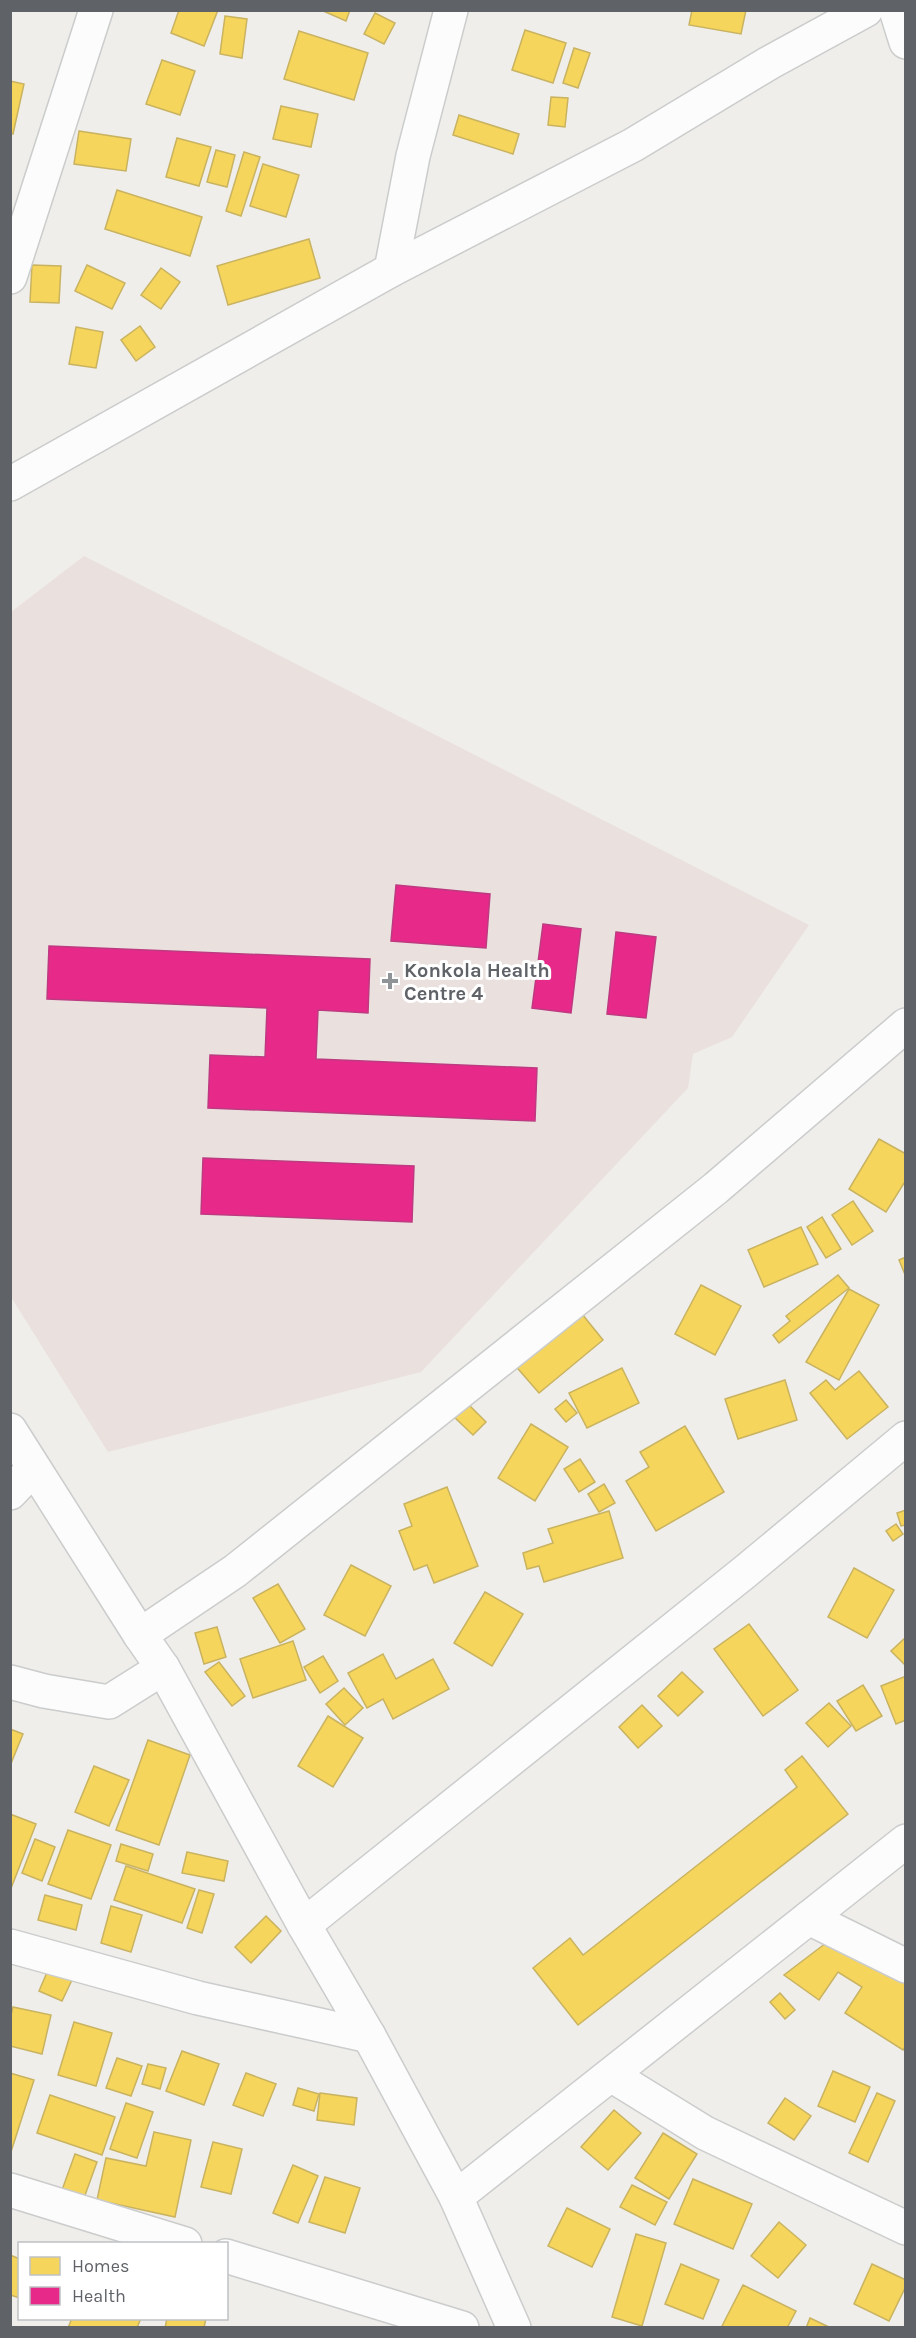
<svg xmlns="http://www.w3.org/2000/svg" width="916" height="2338" font-family="Karla,sans-serif">
	<rect width="100%" height="100%" fill="#efeeea"/>
	<!-- medical -->
	<polygon fill="#eae0de" points="84,556 809,925 732,1037 693,1054 688,1088 421,1372 108,1452 11,1297 11,612"/>
	<!-- homes -->
	<g fill="#f6d55c" stroke="#c9b360" stroke-width="1.5">
		<polygon points="179,10 218,10 204,46 171,33"/>
		<polygon points="321,10 350,10 346,21"/>
		<polygon points="692,10 746,10 741,34 689,25"/>
		<polygon points="375,13 395,23 384,44 364,34"/>
		<polygon points="225,16 247,19 242,58 220,54"/>
		<polygon points="525,30 566,43 553,83 512,70"/>
		<polygon points="299,31 368,53 354,100 284,79"/>
		<polygon points="574,48 590,53 578,88 563,83"/>
		<polygon points="162,60 195,71 180,115 146,104"/>
		<polygon points="10,81 24,84 13,134 10,133"/>
		<polygon points="551,97 568,98 565,127 548,125"/>
		<polygon points="281,106 318,114 311,147 273,139"/>
		<polygon points="459,115 519,134 513,154 453,135"/>
		<polygon points="79,131 131,139 126,171 74,164"/>
		<polygon points="177,138 211,147 199,186 166,177"/>
		<polygon points="216,150 235,155 227,187 207,182"/>
		<polygon points="244,152 260,157 241,216 226,211"/>
		<polygon points="263,164 299,175 286,217 250,206"/>
		<polygon points="117,190 202,217 190,256 105,229"/>
		<polygon points="309,239 320,278 228,305 217,266"/>
		<polygon points="32,265 61,266 59,303 30,302"/>
		<polygon points="87,265 125,283 112,309 75,291"/>
		<polygon points="161,268 180,282 161,309 141,295"/>
		<polygon points="140,326 155,347 136,361 121,340"/>
		<polygon points="76,327 103,332 96,368 69,364"/>
		<polygon points="879,1139 906,1154 906,1180 886,1212 849,1189"/>
		<polygon points="853,1201 873,1231 852,1245 832,1215"/>
		<polygon points="822,1217 841,1249 826,1258 807,1227"/>
		<polygon points="801,1227 818,1264 764,1287 748,1250"/>
		<polygon points="906,1257 906,1277 899,1260"/>
		<polygon points="838,1275 849,1288 779,1343 773,1335 790,1321 786,1316"/>
		<polygon points="701,1285 741,1306 715,1355 675,1334"/>
		<polygon points="849,1289 879,1305 839,1380 806,1362"/>
		<polygon points="578,1309 603,1340 539,1393 513,1363"/>
		<polygon points="622,1368 639,1403 587,1428 569,1393"/>
		<polygon points="859,1371 888,1407 847,1439 810,1393 826,1380 835,1390"/>
		<polygon points="785,1380 797,1420 738,1439 725,1399"/>
		<polygon points="566,1400 577,1413 566,1422 555,1409"/>
		<polygon points="466,1402 486,1422 473,1435 452,1415"/>
		<polygon points="531,1424 568,1447 535,1501 498,1478"/>
		<polygon points="685,1426 724,1492 656,1531 626,1481 649,1467 640,1452"/>
		<polygon points="580,1459 595,1482 579,1492 564,1469"/>
		<polygon points="604,1484 615,1503 599,1512 588,1494"/>
		<polygon points="447,1487 478,1566 434,1583 427,1565 414,1570 399,1531 412,1526 404,1504"/>
		<polygon points="906,1510 906,1525 901,1526 897,1513"/>
		<polygon points="609,1511 623,1558 544,1582 539,1566 527,1569 523,1553 553,1543 548,1529"/>
		<polygon points="896,1524 903,1534 893,1541 886,1531"/>
		<polygon points="351,1565 391,1586 365,1636 324,1615"/>
		<polygon points="854,1568 894,1590 867,1638 828,1617"/>
		<polygon points="278,1584 305,1629 280,1643 253,1598"/>
		<polygon points="485,1592 523,1614 492,1666 454,1643"/>
		<polygon points="749,1624 798,1690 763,1716 714,1649"/>
		<polygon points="217,1627 226,1657 204,1664 195,1633"/>
		<polygon points="906,1637 906,1666 891,1651"/>
		<polygon points="293,1641 306,1680 253,1698 240,1659"/>
		<polygon points="383,1654 396,1679 433,1659 449,1689 393,1719 383,1699 367,1708 348,1673"/>
		<polygon points="323,1656 338,1681 320,1693 304,1667"/>
		<polygon points="219,1662 245,1696 232,1706 205,1672"/>
		<polygon points="682,1672 703,1692 678,1716 658,1696"/>
		<polygon points="906,1676 906,1720 896,1724 881,1686"/>
		<polygon points="863,1685 882,1716 856,1731 837,1701"/>
		<polygon points="344,1688 363,1708 345,1725 326,1704"/>
		<polygon points="829,1703 851,1726 828,1747 806,1723"/>
		<polygon points="642,1705 662,1726 638,1748 619,1727"/>
		<polygon points="328,1716 363,1738 333,1787 298,1766"/>
		<polygon points="10,1729 23,1734 10,1766"/>
		<polygon points="148,1740 190,1755 159,1845 116,1830"/>
		<polygon points="802,1756 848,1814 578,2025 533,1968 570,1938 583,1955 797,1787 785,1770"/>
		<polygon points="94,1766 129,1780 109,1826 75,1812"/>
		<polygon points="10,1814 36,1824 10,1891"/>
		<polygon points="68,1830 111,1845 91,1899 48,1884"/>
		<polygon points="35,1839 55,1847 42,1881 22,1873"/>
		<polygon points="121,1844 153,1854 148,1871 116,1861"/>
		<polygon points="187,1852 228,1861 224,1881 182,1873"/>
		<polygon points="126,1866 195,1889 182,1923 114,1900"/>
		<polygon points="199,1890 214,1894 202,1933 187,1928"/>
		<polygon points="45,1895 82,1905 76,1930 38,1920"/>
		<polygon points="111,1906 142,1915 131,1952 101,1943"/>
		<polygon points="266,1916 281,1931 251,1963 235,1947"/>
		<polygon points="826,1943 906,1981 906,2046 903,2050 845,2013 862,1987 838,1972 819,2000 784,1975"/>
		<polygon points="48,1970 72,1980 62,2001 39,1991"/>
		<polygon points="780,1993 795,2010 785,2019 770,2002"/>
		<polygon points="13,2007 51,2015 42,2054 10,2046 10,2019"/>
		<polygon points="74,2022 112,2033 96,2086 58,2075"/>
		<polygon points="182,2051 219,2064 204,2105 166,2091"/>
		<polygon points="117,2058 142,2066 131,2096 106,2088"/>
		<polygon points="148,2064 166,2068 160,2089 142,2084"/>
		<polygon points="833,2071 870,2087 855,2122 818,2106"/>
		<polygon points="10,2073 34,2080 10,2155"/>
		<polygon points="246,2073 276,2084 263,2116 233,2105"/>
		<polygon points="298,2088 319,2094 314,2111 293,2105"/>
		<polygon points="320,2093 357,2098 354,2125 317,2120"/>
		<polygon points="877,2093 895,2101 868,2162 849,2153"/>
		<polygon points="50,2095 115,2117 102,2155 37,2133"/>
		<polygon points="785,2098 811,2116 794,2140 768,2123"/>
		<polygon points="126,2103 153,2112 137,2158 110,2149"/>
		<polygon points="614,2110 641,2133 608,2170 581,2147"/>
		<polygon points="154,2132 191,2140 175,2217 97,2200 106,2158 146,2166"/>
		<polygon points="663,2133 697,2154 669,2199 635,2178"/>
		<polygon points="213,2142 242,2149 231,2194 201,2187"/>
		<polygon points="75,2154 97,2162 84,2198 62,2190"/>
		<polygon points="293,2165 318,2176 298,2223 273,2213"/>
		<polygon points="325,2177 360,2188 345,2233 309,2222"/>
		<polygon points="693,2179 752,2204 733,2249 674,2224"/>
		<polygon points="632,2185 667,2202 655,2225 620,2207"/>
		<polygon points="567,2208 610,2229 592,2267 548,2246"/>
		<polygon points="779,2222 806,2245 778,2278 751,2256"/>
		<polygon points="636,2234 666,2243 642,2326 612,2317"/>
		<polygon points="10,2255 20,2259 20,2298 10,2295"/>
		<polygon points="681,2264 719,2280 703,2319 665,2304"/>
		<polygon points="872,2264 906,2280 906,2286 889,2321 854,2304"/>
		<polygon points="743,2285 796,2311 787,2328 721,2328"/>
		<polygon points="72,2318 141,2318 137,2328 68,2328"/>
		<polygon points="167,2318 206,2318 204,2328 165,2328"/>
		<polygon points="810,2318 831,2328 806,2328"/>
	</g>
	<!-- health -->
	<g fill="#e7298a" stroke="#be3a80" stroke-width="1.5">
		<polygon points="396,885 490,894 486,948 391,941"/>
		<polygon points="543,924 581,929 571,1013 532,1008"/>
		<polygon points="616,932 656,937 646,1018 607,1014"/>
		<polygon points="49,946 370,959 368,1013 318,1010 316,1059 537,1068 535,1121 208,1108 210,1055 265,1057 267,1008 47,999"/>
		<polygon points="203,1158 414,1166 412,1222 201,1214"/>
	</g>
	<g fill="none" stroke-linecap="round" stroke-linejoin="round">
		<!-- minor casing -->
		<g stroke="#cbcccc" stroke-width="36">
			<g id="minor">
				<polyline points="896,10 906,42"/>
				<polyline points="391,270 413,156 451,10"/>
				<polyline points="10,277 96,10"/>
				<polyline points="10,484 391,270 633,145 769,63 866,10"/>
				<polyline points="10,1430 140,1635 163,1668 304,1925 369,2036 456,2197 514,2328"/>
				<polyline points="10,1493 33,1469"/>
				<polyline points="140,1635 235,1571 716,1188 906,1025"/>
				<polyline points="10,1682 44,1691 109,1702 163,1668"/>
				<polyline points="809,1918 906,1966"/>
				<polyline points="304,1925 746,1571 906,1438"/>
				<polyline points="10,1946 198,1998 369,2036"/>
				<polyline points="611,2075 705,2133 906,2228"/>
				<polyline points="10,2190 185,2244"/>
				<polyline points="456,2197 906,1841"/>
				<polyline points="226,2256 462,2328"/>
			</g>
		</g>
		<!-- minor -->
		<use href="#minor" stroke="#fdfcfc" stroke-width="33"/>
	</g>
	<!-- markers -->
	<path fill="#919496" stroke="#fff" stroke-width="2" d="M387 972h6v6h6v6h-6v6h-6v-6h-6v-6h6z"/>
	<g text-anchor="middle" stroke-width="6" stroke-linejoin="round" paint-order="stroke">
		<!-- poi labels -->
		<g font-size="20" font-weight="bold" fill="#5f6368" stroke="#fff" text-anchor="start">
			<text x="404" y="977">Konkola Health<tspan x="404" dy="23">Centre 4</tspan></text>
		</g>
	</g>
	<!-- border -->
	<rect width="916" height="2338" fill="none" stroke="#5f6368" stroke-width="24"/>
	<!-- legend -->
	<rect x="18" y="2242" width="210" height="78" fill="#ffffff" stroke="#bfc1c3" stroke-width="1.5"/>
	<rect x="30" y="2257" width="30" height="18" fill="#f6d55c" stroke="#bfc1c3" stroke-width="1.5"/>
	<text x="72" y="2272" font-size="18" fill="#5f6368">Homes</text>
	<rect x="30" y="2287" width="30" height="18" fill="#e7298a" stroke="#bfc1c3" stroke-width="1.5"/>
	<text x="72" y="2302" font-size="18" fill="#5f6368">Health</text>
</svg>
